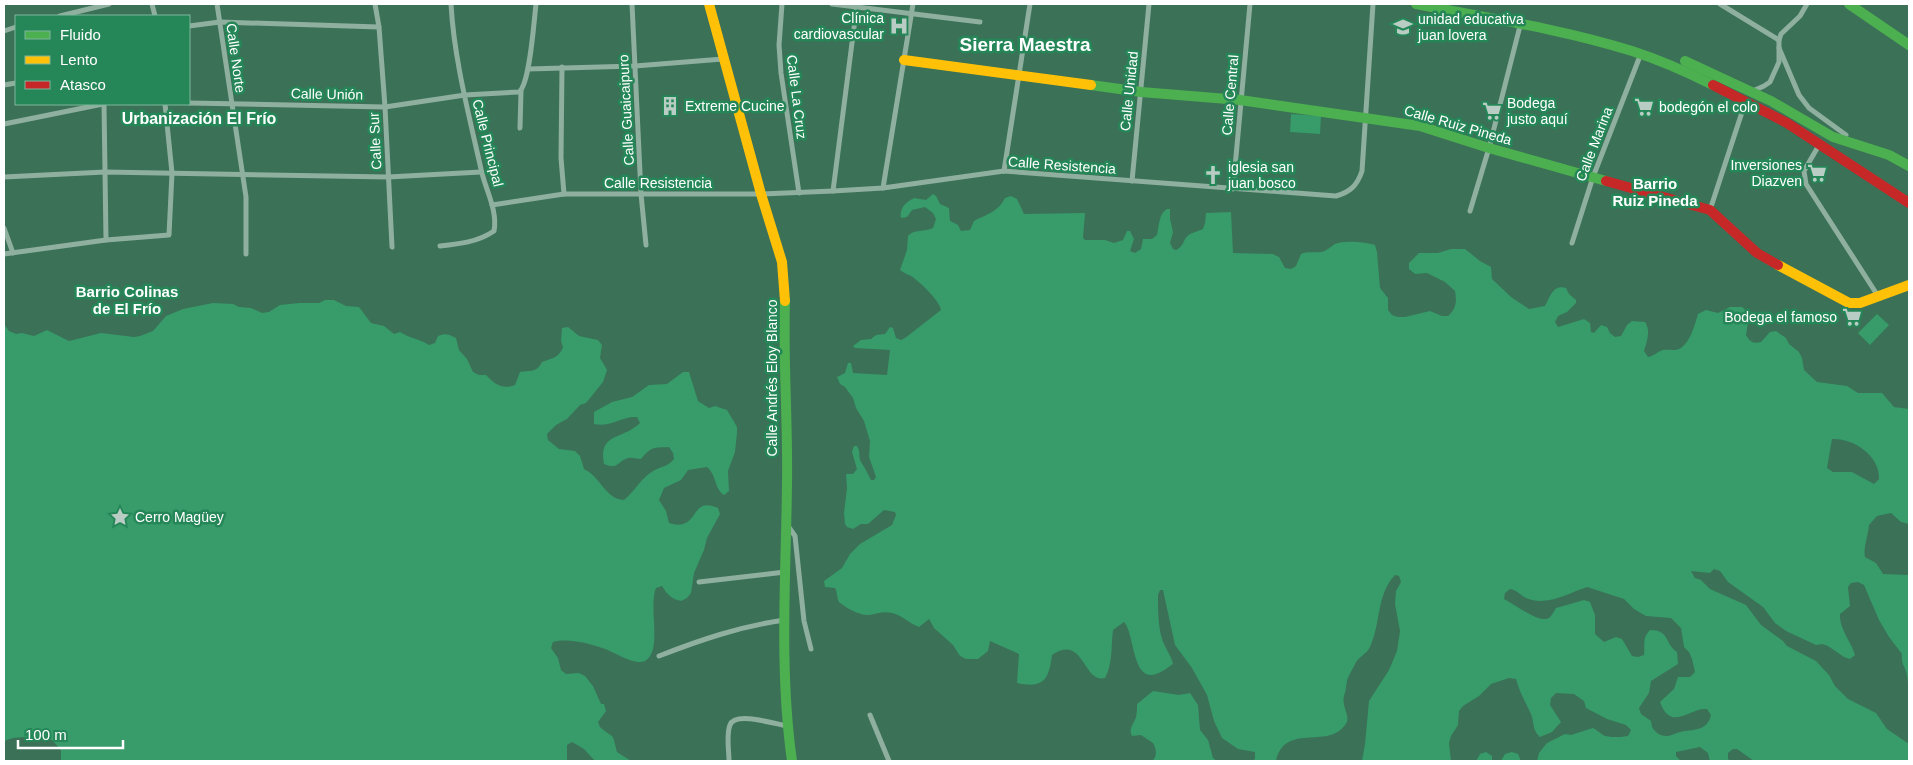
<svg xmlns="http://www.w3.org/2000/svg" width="1913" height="765" font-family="Arial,sans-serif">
	<rect width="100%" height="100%" fill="#3b7157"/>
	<!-- green -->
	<g fill="#379b6a" fill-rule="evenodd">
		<polygon points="1291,114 1321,116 1320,134 1290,132"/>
		<path d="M933,194L936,196L940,204L949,208L950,221L958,225L961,231L970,230L974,221C987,214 998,212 1005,198L1011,196L1017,199L1024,214L1085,213L1083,238L1085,240H1105L1114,243L1123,240L1127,231H1130L1134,239L1130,251L1135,253L1141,249L1143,239H1152L1157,235C1159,226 1159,213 1167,209H1170V219L1173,232L1170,243L1173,249L1176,250C1184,247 1183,238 1190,234C1194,232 1199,231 1203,229L1205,223L1206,213L1231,212L1233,253L1273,254L1279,257L1285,268L1291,269L1296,266L1301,254C1308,251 1314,253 1321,252C1327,251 1330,247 1335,244C1343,240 1366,242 1375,245L1377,252L1380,288L1388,298V310L1392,315L1398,317H1405L1430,311L1442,316H1448C1456,309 1457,302 1455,291L1445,282L1427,273L1415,274L1409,269V263L1419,253H1438L1451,249H1465L1480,261L1491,267L1492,279L1511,297L1529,309L1545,306C1550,297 1553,284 1566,288L1569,294L1576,300V303L1567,312L1558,316L1555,322L1558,327L1584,319L1590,323L1591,332L1594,333L1601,325L1607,327L1610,333L1615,337L1621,336L1627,325L1632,321L1645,322C1651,331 1647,341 1644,351L1648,357C1654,356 1657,352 1663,350C1668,349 1674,351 1679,349C1690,344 1695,324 1698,314L1706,310L1718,313L1730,307H1742L1747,311L1749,316L1746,335C1750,342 1753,344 1761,342L1770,332L1776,331L1786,338L1789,344L1799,352L1802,358L1804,370L1817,382L1847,386L1858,393H1882L1894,407L1909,409V524L1901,522L1891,513L1877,516L1869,525C1868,536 1863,549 1865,557L1876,563L1883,574L1909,575V693C1908,687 1908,681 1907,675C1905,665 1901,666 1902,654L1889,637L1879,620L1864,585L1858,582L1851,583L1848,587L1850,606L1840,614C1839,629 1851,641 1855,655L1850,659L1844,657L1828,646L1822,644L1816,645L1786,631L1775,623L1763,607L1728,582L1720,571L1714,569L1710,573L1691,571L1695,578L1701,580L1710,589L1746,605L1761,625L1783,641L1787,646L1816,661L1829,675L1835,686L1848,699L1876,713L1887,729L1909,744V761H1754L1737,749H1733L1728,753V759L1730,761H1710L1708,753L1700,747L1676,752V756L1681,761H1537L1539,753L1547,743L1565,734L1571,735L1593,728C1597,730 1600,733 1603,735C1608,738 1623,737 1628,736L1631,730L1626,725L1607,719L1586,708L1584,701L1574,694L1556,693L1551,698L1550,705L1561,722L1552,732L1540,737C1531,729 1535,721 1530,712C1525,701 1519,691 1516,679L1509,678L1491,684L1479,696L1463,706L1459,711L1458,725L1451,736L1449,743L1451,761H1362L1365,744L1369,701L1389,670L1397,651L1400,631L1395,604L1396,591L1401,582L1399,576L1395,575C1376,595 1381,624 1370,647C1367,654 1358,657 1355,664C1353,669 1348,676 1347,681C1346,686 1346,691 1344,696C1341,707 1352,717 1345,725C1327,750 1285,722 1276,761H1251L1255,759V752L1238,749L1222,738L1214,721L1207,695L1192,668L1175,645L1163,590H1160L1158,595C1158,609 1158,625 1162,639C1165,648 1171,655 1173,664C1167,668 1159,675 1151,675C1132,675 1134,632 1124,622L1113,630C1111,645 1113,664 1105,678C1083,684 1084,633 1052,655C1049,679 1044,689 1017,683L1019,654L990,641L988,651L978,659H966L960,656L953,645L934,628L929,619L919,627C908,623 904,616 892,613C883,611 877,614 869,615C860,616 847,608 840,603C836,599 838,593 835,588L825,587L824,581L842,568L850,554L860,544L892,525L896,515L895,512L884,510L868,524H861L853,529L847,527L845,524L844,513L847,488L846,474H853L857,469L852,452L854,446H857C861,452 858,457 861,462C865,468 868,474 871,480H874L876,477L869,457L870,441L864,421L856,408L853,398L845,387L840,384L837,377L845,373L848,363H851L853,373L887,375L890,350L855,348L853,346L861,340L871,339L876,335L885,334L890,327L893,328L896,338L901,340L905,338L941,310C940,301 919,281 911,276C907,274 904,273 900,270L907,250L908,236C914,229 924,232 933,228L936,219L933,213L925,207L912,210L907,217L901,218C899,208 906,202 914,198L926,200ZM1832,439C1854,438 1880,456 1879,479L1874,484L1852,472H1833L1827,468ZM1587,587L1624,599L1634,609L1646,616L1671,618L1681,628L1684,647L1689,652L1692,659L1695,672L1690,677H1678L1674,689L1660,702C1671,733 1690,707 1707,709L1711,715C1707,732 1693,729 1680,732C1673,734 1668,738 1661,735C1657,734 1654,730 1652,727L1651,721L1641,714L1639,708L1649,693L1651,681L1678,664L1677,652C1664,643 1670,630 1650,630C1642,638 1645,645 1644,655L1638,657L1632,656L1622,639L1616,637L1604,642L1595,634V615L1590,602L1584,600L1556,608C1554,611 1552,615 1550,617C1542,626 1513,603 1504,599L1505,593L1510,589C1517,590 1520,595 1526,598C1546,607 1569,593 1587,587Z"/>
		<path d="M325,300H334L346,306L359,307L371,323L384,326L394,334L400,332C409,338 420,339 429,345L435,343L438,336C445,333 449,334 456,338L459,350L467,359L473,372L479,375H486C495,384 502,390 515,385L520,372C530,370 537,373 542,362C552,358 559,358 563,347L561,341L562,328L568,327L579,336L598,340L602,345L600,358L607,370L603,382L586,403L580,405L567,419L556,425L547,434L548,440L559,449L575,451L580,456L584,469C601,477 605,499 624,500C634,492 642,477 653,471C661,466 668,467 674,459L673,453L669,447C653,448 652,446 641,459C638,459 631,457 628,458C616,462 619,470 604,464C598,432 623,440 640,423L637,417C622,416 609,428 594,424V412L612,402L632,397L649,385L667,384L683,372H689L698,401L709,408L715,406L727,410L737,427V433L735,452L728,471L729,491L724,495C714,488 717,476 707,467L688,470L681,480L664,488L659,500L666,511L669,523C700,533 689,495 718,508L720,514L707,538L704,550L694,573L691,593L687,598L681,601C671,599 667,594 662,586L656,588C648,607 663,651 645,661C634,666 613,651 602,648C587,643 568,638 553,642L551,648L558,658L561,670L566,674L579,673L585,676L593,686L601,704H604L606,711L598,722L600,727C615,740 612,731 617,752L631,761H595L584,749L572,742L567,745V761H61V750L52,740C42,738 12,734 4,742V324L9,331L16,334L22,333L34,336L47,330L69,341L101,333L134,337L140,336L153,331L166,316L183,309L213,303L233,304L239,307L251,308L262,313L269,312L280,305L299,303H319Z"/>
		<polygon points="1877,314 1889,325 1870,345 1858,333"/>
		<path d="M1153,691L1179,695L1190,693L1198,705L1200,730L1208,740L1213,758L1217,761H1152C1158,757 1156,748 1153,743L1141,735L1132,736C1128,728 1134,724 1136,717C1137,713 1137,708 1137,704Z"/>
		<polygon points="1486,752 1492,756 1492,761 1476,761 1480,754"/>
		<polygon points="1512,752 1518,754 1521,761 1501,761 1505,754"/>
	</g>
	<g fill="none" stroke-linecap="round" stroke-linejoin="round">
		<!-- street -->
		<g stroke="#8faf9f" stroke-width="5">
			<polyline points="152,4 155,16"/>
			<polyline points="217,4 246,197 246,254"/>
			<polyline points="375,4 379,27 385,107 392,247"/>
			<polyline points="632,4 641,194 646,245"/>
			<polyline points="782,4 779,45 781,73 799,193"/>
			<polyline points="832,4 980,22"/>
			<polyline points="1720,4 1779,40"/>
			<polyline points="60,16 109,4"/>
			<polyline points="189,26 220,22 379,27"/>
			<polyline points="4,31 16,27"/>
			<polyline points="1779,48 1799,95 1809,108 1846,135"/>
			<polyline points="562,67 561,158 564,194"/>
			<polyline points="528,69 635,66 723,59"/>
			<polyline points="4,85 16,83"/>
			<polyline points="1755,90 1764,86 1770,82 1779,62 1779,40 1781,34 1800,16 1807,4"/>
			<path d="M189,103L385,107L465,95L519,92C530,84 534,20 536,4"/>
			<polyline points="4,124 103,104"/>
			<polyline points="520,128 521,91"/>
			<polyline points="1819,145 1804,171 1806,184 1878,296"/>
			<polyline points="1004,171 1030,4"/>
			<polyline points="4,177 105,172 388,177 481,172"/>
			<polyline points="1132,181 1149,4"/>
			<polyline points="883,188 913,4"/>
			<polyline points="1233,189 1250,4"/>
			<polyline points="833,191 857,4"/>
			<path d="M492,205L564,194H761L833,191L883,188L1004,171L1336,196C1350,192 1357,186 1362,171L1373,4"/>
			<polyline points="1710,210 1745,103"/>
			<polyline points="1470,211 1489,148 1520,26"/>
			<polyline points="4,228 13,253"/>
			<polyline points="106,240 169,235 172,173 165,104"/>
			<polyline points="1572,243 1593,177 1640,56"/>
			<path d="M440,246C459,244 478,242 494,231C498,210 485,189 481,169C469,115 454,59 451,4"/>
			<polyline points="4,254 106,240 104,104"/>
			<polyline points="788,526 795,536 804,621 811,649"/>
			<polyline points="699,582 785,572"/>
			<path d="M659,656C700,640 741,626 785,620"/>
			<polyline points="870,715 889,761"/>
			<path d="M729,761C729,750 726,735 730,725C735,711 775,724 787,726"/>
		</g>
		<!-- fast -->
		<g stroke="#4caf50" stroke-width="10">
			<path d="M1416,4C1488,18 1562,29 1632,51C1660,60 1687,72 1713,85"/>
			<polyline points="1849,4 1909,45"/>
			<polyline points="1685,61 1771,101 1833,137 1889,155 1909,166"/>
			<polyline points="1091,85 1141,92 1240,100 1420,126 1489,148 1606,181"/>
			<path d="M785,301C783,362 788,422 787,483C786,575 779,670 792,761"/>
		</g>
		<!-- slow -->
		<g stroke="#ffc107" stroke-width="10">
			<polyline points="709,4 761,194 782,262 785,301"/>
			<polyline points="904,60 1091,85"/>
			<polyline points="1778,265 1849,303 1860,303 1909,285"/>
		</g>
		<!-- jam -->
		<g stroke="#c62828" stroke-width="10">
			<polyline points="1713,85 1787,123 1909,203"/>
			<polyline points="1606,181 1710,210 1757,253 1778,265"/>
		</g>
	</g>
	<!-- icons -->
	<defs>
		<g id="hospital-bare" transform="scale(1.5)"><path d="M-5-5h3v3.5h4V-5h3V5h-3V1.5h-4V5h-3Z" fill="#bacdc4" stroke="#258758" stroke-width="2.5" paint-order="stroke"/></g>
		<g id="school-bare" transform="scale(1.5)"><path d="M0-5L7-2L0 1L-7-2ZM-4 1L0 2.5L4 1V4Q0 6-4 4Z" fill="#bacdc4" stroke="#258758" stroke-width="2.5" paint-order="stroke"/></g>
		<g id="building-bare" transform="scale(1.5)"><path d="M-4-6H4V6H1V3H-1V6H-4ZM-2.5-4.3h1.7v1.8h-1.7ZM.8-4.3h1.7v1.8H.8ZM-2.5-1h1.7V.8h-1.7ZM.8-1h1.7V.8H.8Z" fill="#bacdc4" stroke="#258758" stroke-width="2.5" paint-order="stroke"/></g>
		<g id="supermarket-bare" transform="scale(1.5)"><path d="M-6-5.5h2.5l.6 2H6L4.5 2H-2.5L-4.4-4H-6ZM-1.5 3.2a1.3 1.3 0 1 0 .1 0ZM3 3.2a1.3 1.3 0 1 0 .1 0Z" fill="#bacdc4" stroke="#258758" stroke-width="2.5" paint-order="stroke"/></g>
		<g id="church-bare" transform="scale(1.5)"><path d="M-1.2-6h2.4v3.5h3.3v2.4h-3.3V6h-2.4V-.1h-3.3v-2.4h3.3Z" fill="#bacdc4" stroke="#258758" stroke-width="2.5" paint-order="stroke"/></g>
		<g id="sight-bare" transform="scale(1.5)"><path d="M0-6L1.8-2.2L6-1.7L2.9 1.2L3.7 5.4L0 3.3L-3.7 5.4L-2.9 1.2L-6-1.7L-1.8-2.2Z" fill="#bacdc4" stroke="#258758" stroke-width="2.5" paint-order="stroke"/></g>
	</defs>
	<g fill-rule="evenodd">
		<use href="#hospital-bare" x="899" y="26"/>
		<use href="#school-bare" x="1403" y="27"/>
		<use href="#building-bare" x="670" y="106"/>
		<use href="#supermarket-bare" x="1644" y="107"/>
		<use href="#supermarket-bare" x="1492" y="111"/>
		<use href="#supermarket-bare" x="1817" y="173"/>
		<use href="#church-bare" x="1213" y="175"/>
		<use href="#supermarket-bare" x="1852" y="317"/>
		<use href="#sight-bare" x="120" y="517"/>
	</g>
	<g text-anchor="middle" stroke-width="5" stroke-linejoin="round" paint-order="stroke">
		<!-- poi labels -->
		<g font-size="14" fill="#fff" stroke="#258758" text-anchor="start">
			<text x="884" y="23" text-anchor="end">Clínica<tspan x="884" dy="16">cardiovascular</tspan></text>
			<text x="1418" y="24">unidad educativa<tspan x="1418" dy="16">juan lovera</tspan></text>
			<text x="1507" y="108">Bodega<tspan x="1507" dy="16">justo aquí</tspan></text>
			<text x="685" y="111">Extreme Cucine</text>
			<text x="1659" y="112">bodegón el colo</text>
			<text x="1802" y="170" text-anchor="end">Inversiones<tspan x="1802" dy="16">Diazven</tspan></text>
			<text x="1228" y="172">iglesia san<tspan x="1228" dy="16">juan bosco</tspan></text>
			<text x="1837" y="322" text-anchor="end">Bodega el famoso</text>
			<text x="135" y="522">Cerro Magüey</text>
		</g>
		<!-- street labels -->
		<g font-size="14" fill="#fff" stroke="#258758">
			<text transform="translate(236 58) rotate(82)" y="5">Calle Norte</text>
			<text transform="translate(1129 91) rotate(-84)" y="5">Calle Unidad</text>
			<text transform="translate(327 94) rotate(1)" y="5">Calle Unión</text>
			<text transform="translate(1230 95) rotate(-85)" y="5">Calle Central</text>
			<text transform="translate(797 97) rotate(83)" y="5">Calle La Cruz</text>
			<text transform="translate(626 110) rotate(-93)" y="5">Calle Guaicaipuro</text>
			<text transform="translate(1458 125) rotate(16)" y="5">Calle Ruiz Pineda</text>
			<text transform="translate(375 141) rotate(-93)" y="5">Calle Sur</text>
			<text transform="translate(488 143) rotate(76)" y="5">Calle Principal</text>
			<text transform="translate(1594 144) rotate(-69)" y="5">Calle Marina</text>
			<text transform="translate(1062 165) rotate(4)" y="5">Calle Resistencia</text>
			<text x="658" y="188">Calle Resistencia</text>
			<text transform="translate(772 378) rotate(-90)" y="5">Calle Andrés Eloy Blanco</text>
		</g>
		<!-- neighbourhood labels -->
		<g font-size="15" font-weight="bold" fill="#fff" stroke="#258758">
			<text x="1655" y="189">Barrio<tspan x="1655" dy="17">Ruiz Pineda</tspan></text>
			<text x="127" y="297">Barrio Colinas<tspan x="127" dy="17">de El Frío</tspan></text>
		</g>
		<!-- quarter labels -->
		<g font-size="16" font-weight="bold" fill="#fff" stroke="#258758">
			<text x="199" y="124">Urbanización El Frío</text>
		</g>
		<!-- district labels -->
		<g font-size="19" font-weight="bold" fill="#fff" stroke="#258758">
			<text x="1025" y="51">Sierra Maestra</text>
		</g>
	</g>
	<!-- border -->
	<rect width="1913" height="765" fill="none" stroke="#ffffff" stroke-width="10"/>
	<!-- legend -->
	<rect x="15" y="15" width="175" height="90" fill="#258758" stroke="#7cb79b"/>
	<rect x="25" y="31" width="25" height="8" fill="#4caf50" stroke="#7cb79b"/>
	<text x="60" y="40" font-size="15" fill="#ffffff">Fluido</text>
	<rect x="25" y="56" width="25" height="8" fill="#ffc107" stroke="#7cb79b"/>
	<text x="60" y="65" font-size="15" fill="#ffffff">Lento</text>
	<rect x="25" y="81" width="25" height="8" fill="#c62828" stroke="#7cb79b"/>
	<text x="60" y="90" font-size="15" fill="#ffffff">Atasco</text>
	<!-- scale -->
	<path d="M18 740v8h105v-8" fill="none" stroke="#ffffff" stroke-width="2.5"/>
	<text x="25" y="740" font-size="15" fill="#ffffff" stroke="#258758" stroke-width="4" paint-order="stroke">100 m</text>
</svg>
